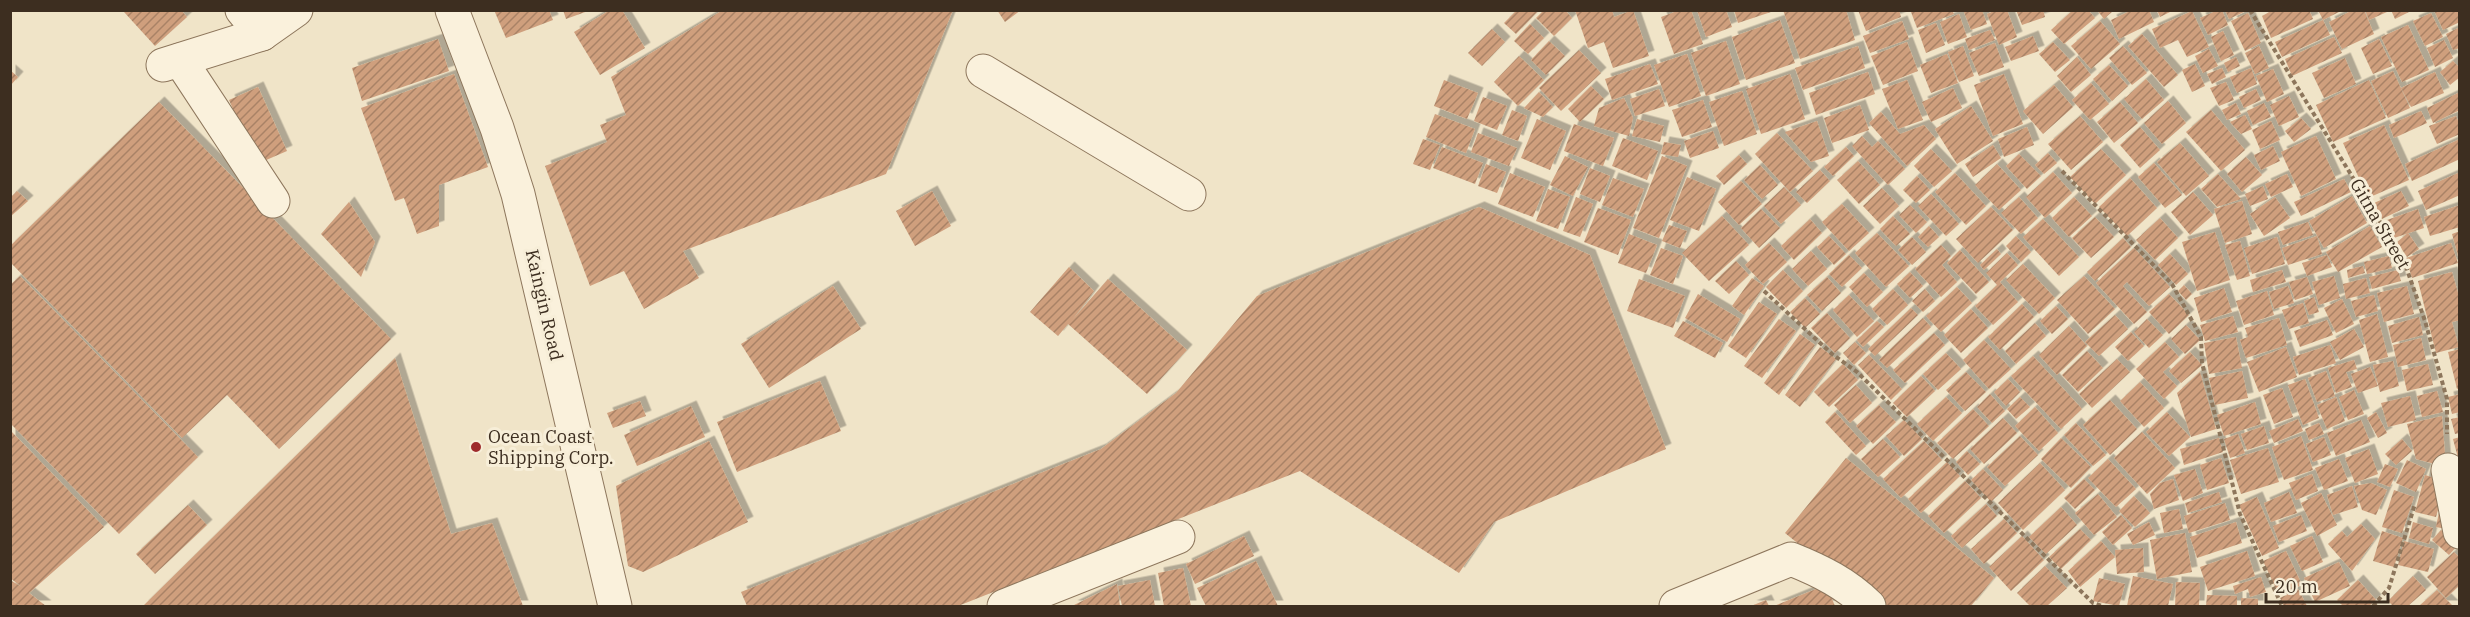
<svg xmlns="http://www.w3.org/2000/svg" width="2470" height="617" font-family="'IBM Plex Serif',serif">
	<defs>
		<pattern id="building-hatch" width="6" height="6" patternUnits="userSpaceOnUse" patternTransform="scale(1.5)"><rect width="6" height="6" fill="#cf9f7d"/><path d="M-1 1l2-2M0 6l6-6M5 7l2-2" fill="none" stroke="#a98266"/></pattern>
		<filter id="shadow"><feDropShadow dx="5.5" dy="-5.5" stdDeviation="0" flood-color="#0004"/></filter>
	</defs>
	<rect width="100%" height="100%" fill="#f0e4c8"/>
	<!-- building -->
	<g fill="url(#building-hatch)" filter="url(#shadow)">
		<polygon points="125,10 181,10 187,17 155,46 124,12"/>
		<polygon points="494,10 549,10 553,20 506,38"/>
		<polygon points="563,10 588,10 588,11 566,19"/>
		<polygon points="610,10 622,10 645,48 600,75 574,32"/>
		<polygon points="723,10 953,10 886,174 683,251 699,278 644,309 624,271 590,286 545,166 607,142 600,125 626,115 611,77"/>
		<polygon points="997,10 1021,10 1005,22"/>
		<polygon points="1517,10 1539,10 1516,34 1504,23"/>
		<polygon points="1544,10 1565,10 1572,18 1554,36 1536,18"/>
		<polygon points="1575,10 1612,10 1614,17 1633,10 1649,56 1613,68 1604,42 1588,48"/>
		<polygon points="1680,10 1691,10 1703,44 1674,54 1661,17"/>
		<polygon points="1697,10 1726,10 1732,27 1706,37"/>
		<polygon points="1734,10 1774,10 1774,11 1738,23"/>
		<polygon points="1783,10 1846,10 1855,40 1800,59"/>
		<polygon points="1858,10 1899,10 1901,17 1866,31"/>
		<polygon points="1914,10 1952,10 1954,14 1917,28 1911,12"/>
		<polygon points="1967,10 1982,10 1987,24 1971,30 1964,12"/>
		<polygon points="1996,10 2007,10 2017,37 1999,45 1987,14"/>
		<polygon points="2016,10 2043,10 2045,17 2022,25"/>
		<polygon points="2073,10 2088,10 2095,18 2064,44 2051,30"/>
		<polygon points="2097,10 2114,10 2104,19"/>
		<polygon points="2132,10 2149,10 2154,22 2119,39 2111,20"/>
		<polygon points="2157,10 2174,10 2160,17"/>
		<polygon points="2218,10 2222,10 2228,25 2208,35 2200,18"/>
		<polygon points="2225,10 2248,10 2229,19"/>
		<polygon points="2273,10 2309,10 2313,19 2271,38 2262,16"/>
		<polygon points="2318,10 2343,10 2323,20"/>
		<polygon points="2353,10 2364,10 2374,34 2342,49 2329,22"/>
		<polygon points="2365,10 2386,10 2387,12 2369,20"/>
		<polygon points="2391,10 2408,10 2409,12 2395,19"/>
		<polygon points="2434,10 2460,10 2460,22 2443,30"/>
		<polygon points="2192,11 2209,47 2187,57 2178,40 2160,48 2152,29"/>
		<polygon points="2248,13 2261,43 2245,51 2231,21"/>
		<polygon points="2431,13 2443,37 2425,46 2413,21"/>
		<polygon points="1959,14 1967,37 1948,44 1940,22"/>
		<polygon points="1780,20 1795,63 1746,80 1732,37"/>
		<polygon points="2323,20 2330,35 2282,57 2275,42"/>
		<polygon points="1902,21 1909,39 1870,53 1863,36"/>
		<polygon points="2100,21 2120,44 2091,69 2071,46"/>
		<polygon points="1936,23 1945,45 1926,53 1918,30"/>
		<polygon points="1530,24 1544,38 1528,54 1514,41"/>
		<polygon points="2408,25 2429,70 2402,82 2381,37"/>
		<polygon points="2460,27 2460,48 2453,50 2446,34"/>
		<polygon points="1492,29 1505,42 1482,66 1468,53"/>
		<polygon points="1990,30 1995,40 1969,50 1965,39"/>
		<polygon points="2223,31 2234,55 2221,61 2211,37"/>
		<polygon points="2142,34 2178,75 2164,87 2128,46"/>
		<polygon points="2033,36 2039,51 2011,61 2005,47"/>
		<polygon points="2334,37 2342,53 2292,76 2285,59"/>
		<polygon points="438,39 449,71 362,101 352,68"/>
		<polygon points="2379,39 2392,66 2373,74 2361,48"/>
		<polygon points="2444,40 2453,58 2435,67 2427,48"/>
		<polygon points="1549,41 1565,56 1546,75 1531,60"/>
		<polygon points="1726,41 1740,84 1706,96 1691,53"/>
		<polygon points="1907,42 1918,71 1883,85 1871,56"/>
		<polygon points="2053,42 2070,60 2055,72 2039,54"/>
		<polygon points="1995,43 2004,67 1979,76 1969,53"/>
		<polygon points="1858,46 1865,68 1803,90 1795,68"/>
		<polygon points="1963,46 1974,76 1959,82 1948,52"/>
		<polygon points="2123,46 2147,73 2132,85 2109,58"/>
		<polygon points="2259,46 2269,68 2255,74 2245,53"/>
		<polygon points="2209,49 2218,66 2203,73 2195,56"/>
		<polygon points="1579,50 1601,73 1561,111 1539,88"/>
		<polygon points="1687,54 1701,96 1669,107 1654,65"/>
		<polygon points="1947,54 1958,83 1931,93 1920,65"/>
		<polygon points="1519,56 1544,80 1518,106 1494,82"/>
		<polygon points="2077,57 2091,75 2071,92 2057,76"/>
		<polygon points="2236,57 2240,66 2228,72 2224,63"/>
		<polygon points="2345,58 2356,84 2324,98 2312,73"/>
		<polygon points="2453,61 2460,68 2460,77 2450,85 2440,72"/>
		<polygon points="1650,64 1658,84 1612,100 1605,79"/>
		<polygon points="2195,64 2205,86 2192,92 2182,70"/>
		<polygon points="2109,65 2128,86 2112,101 2093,79"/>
		<polygon points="2222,68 2226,77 2212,84 2207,74"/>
		<polygon points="2251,68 2257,84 2237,93 2230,77"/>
		<polygon points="2273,69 2284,94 2267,102 2256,76"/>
		<polygon points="10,70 18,77 10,86"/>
		<polygon points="2393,71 2410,108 2388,118 2371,81"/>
		<polygon points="1868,72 1875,94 1816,115 1809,93"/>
		<polygon points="2435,72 2444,93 2411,107 2401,88"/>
		<polygon points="454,74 488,167 439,185 439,226 417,234 404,198 395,201 361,108"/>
		<polygon points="1790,74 1805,119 1761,134 1746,89"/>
		<polygon points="2004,74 2023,124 1993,136 1974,85"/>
		<polygon points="2146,79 2164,100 2142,119 2124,99"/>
		<polygon points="1444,80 1478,93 1467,119 1434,106"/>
		<polygon points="1907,80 1923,120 1898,129 1882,89"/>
		<polygon points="2369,80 2386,118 2333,142 2316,105"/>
		<polygon points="2226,82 2234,100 2219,106 2210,88"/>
		<polygon points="2091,83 2109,104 2090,120 2072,100"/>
		<polygon points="2054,85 2073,107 2043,134 2023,111"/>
		<polygon points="1591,86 1604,99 1580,122 1568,109"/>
		<polygon points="258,87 287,151 257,164 229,100"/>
		<polygon points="1953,88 1962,108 1931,122 1922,102"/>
		<polygon points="1659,89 1665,106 1635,116 1630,99"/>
		<polygon points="2256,89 2261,100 2244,108 2239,97"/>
		<polygon points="1742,91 1757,134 1724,146 1709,102"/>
		<polygon points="1539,92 1553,107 1543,117 1524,108"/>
		<polygon points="2460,92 2460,110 2433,123 2427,108"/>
		<polygon points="2289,96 2299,117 2279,126 2270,105"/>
		<polygon points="1483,97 1507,106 1497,130 1474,121"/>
		<polygon points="1624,98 1633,118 1629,136 1594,126 1599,108"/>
		<polygon points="1703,100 1712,127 1682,137 1672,110"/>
		<polygon points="2168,101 2186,123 2162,144 2144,123"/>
		<polygon points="159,102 391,339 279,449 227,395 182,438 10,262 10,246"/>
		<polygon points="2120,102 2138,123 2114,143 2097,122"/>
		<polygon points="2236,103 2241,114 2227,120 2222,110"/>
		<polygon points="2264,103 2271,117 2253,125 2247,111"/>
		<polygon points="1860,105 1869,130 1832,143 1824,118"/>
		<polygon points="1971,106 1993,141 1957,164 1935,129"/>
		<polygon points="1512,110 1527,116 1518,141 1502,135"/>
		<polygon points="2211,110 2245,150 2221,171 2186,132"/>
		<polygon points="2421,111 2427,123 2394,138 2389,125"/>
		<polygon points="1881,112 1900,134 1924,125 1936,139 1907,166 1869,123"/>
		<polygon points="1435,114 1475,129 1466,153 1426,137"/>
		<polygon points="2245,115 2252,129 2241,134 2230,122"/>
		<polygon points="2080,116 2103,142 2071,170 2048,144"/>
		<polygon points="2456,116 2460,126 2460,134 2437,144 2429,126"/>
		<polygon points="2301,118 2311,129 2294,142 2285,131"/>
		<polygon points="1537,119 1566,131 1550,170 1521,158"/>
		<polygon points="1637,119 1664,126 1660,142 1632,136"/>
		<polygon points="1817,121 1829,156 1811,162 1785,132"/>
		<polygon points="2271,121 2280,140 2260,149 2252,130"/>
		<polygon points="1574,124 1614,138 1603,166 1564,151"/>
		<polygon points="2384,125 2409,180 2368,198 2343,143"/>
		<polygon points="2027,127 2034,145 2004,157 1998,139"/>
		<polygon points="2140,127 2160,150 2140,168 2120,145"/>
		<polygon points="1713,131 1719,148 1690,158 1684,141"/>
		<polygon points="1478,133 1517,148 1509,166 1471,152"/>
		<polygon points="1777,133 1813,171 1790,192 1755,154"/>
		<polygon points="1862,136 1872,147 1878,141 1905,169 1888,185 1852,146"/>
		<polygon points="2316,136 2336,179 2301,196 2281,152"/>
		<polygon points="1623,138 1658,151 1647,180 1612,166"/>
		<polygon points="1423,139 1440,145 1430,170 1413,164"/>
		<polygon points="2460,139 2460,159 2412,181 2405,164"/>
		<polygon points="1664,142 1681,145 1678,157 1661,154"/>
		<polygon points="2180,143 2209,176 2186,196 2157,162"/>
		<polygon points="1993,145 2001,158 1973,177 1965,164"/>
		<polygon points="2273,146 2280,161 2261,170 2254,155"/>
		<polygon points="1442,147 1483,163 1475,184 1433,168"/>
		<polygon points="1846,147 1854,156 1833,176 1824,167"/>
		<polygon points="1931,149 1952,171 1934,187 1914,166"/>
		<polygon points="2101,149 2126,175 2095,204 2070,177"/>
		<polygon points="2048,153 2057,163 2044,174 2035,165"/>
		<polygon points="2019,154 2041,176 2027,189 2006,166"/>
		<polygon points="1739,155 1747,164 1724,185 1716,176"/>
		<polygon points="1565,156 1588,167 1573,196 1550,185"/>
		<polygon points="1662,156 1687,166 1659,238 1633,228"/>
		<polygon points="2246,157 2262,175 2242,192 2227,174"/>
		<polygon points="1858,161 1880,185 1859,204 1837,180"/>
		<polygon points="2154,163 2182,195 2165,208 2138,177"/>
		<polygon points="1486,164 1506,172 1497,193 1478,186"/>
		<polygon points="1997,164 2021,190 1999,210 1975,185"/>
		<polygon points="1760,165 1778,185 1762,199 1744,180"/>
		<polygon points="1590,168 1610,176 1600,202 1580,194"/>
		<polygon points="1820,170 1830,181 1807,203 1796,192"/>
		<polygon points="2053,172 2072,193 2045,218 2026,197"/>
		<polygon points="1510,173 1545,187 1533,217 1498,204"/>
		<polygon points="1955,173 1986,206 1966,225 1935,192"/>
		<polygon points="2458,173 2460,195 2426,210 2418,191"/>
		<polygon points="2218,174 2241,199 2217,207 2201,189"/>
		<polygon points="2287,174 2293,187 2271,197 2265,184"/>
		<polygon points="1917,176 1930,190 1916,203 1903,190"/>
		<polygon points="1687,177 1716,189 1699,231 1670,220"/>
		<polygon points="1613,178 1644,189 1633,217 1602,205"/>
		<polygon points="2130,178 2157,208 2127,236 2099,207"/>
		<polygon points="2344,179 2351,192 2301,216 2294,202"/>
		<polygon points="1741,181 1762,204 1739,225 1718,202"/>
		<polygon points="2263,186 2268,199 2250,206 2245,194"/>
		<polygon points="1784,187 1801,205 1781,224 1764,206"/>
		<polygon points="1882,188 1899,206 1880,224 1863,206"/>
		<polygon points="1548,189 1570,197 1558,229 1536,221"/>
		<polygon points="17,191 28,201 10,217 10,198"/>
		<polygon points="932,191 951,226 915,246 896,211"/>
		<polygon points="2401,191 2409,206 2382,219 2374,203"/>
		<polygon points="2193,192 2213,215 2190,235 2171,212"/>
		<polygon points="1931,194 1959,224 1946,236 1918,206"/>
		<polygon points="2352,196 2367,223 2324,248 2309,221"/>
		<polygon points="1576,197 1593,204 1580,237 1563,231"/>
		<polygon points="2019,197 2038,218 2021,234 2001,213"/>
		<polygon points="2074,197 2092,216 2069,237 2052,218"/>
		<polygon points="2275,197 2290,218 2264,236 2250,214"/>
		<polygon points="2242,201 2252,234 2225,243 2214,209"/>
		<polygon points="349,202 375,242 361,277 321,234"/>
		<polygon points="1842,204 1869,233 1849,251 1822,222"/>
		<polygon points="1910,205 1927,222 1916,233 1899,215"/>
		<polygon points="2460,205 2460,227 2430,236 2424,217"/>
		<polygon points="1479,207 1590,255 1666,449 1494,522 1459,573 1300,471 958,606 747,606 741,592 1101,449 1176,393 1257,296"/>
		<polygon points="1991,207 2013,230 1978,263 1956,239"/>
		<polygon points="1598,208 1631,220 1618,255 1584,242"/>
		<polygon points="1761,209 1780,228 1759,248 1741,228"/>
		<polygon points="2418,209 2424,228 2394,238 2387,220"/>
		<polygon points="1722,216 1749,245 1709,281 1682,253"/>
		<polygon points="1893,216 1910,234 1896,246 1880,229"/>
		<polygon points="2095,217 2114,237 2091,258 2072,238"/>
		<polygon points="2160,218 2178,238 2155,260 2136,240"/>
		<polygon points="1810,219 1822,233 1794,260 1781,246"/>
		<polygon points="2043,219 2079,257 2059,276 2023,237"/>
		<polygon points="2308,222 2313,235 2283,245 2278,232"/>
		<polygon points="1669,225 1687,231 1680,248 1662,241"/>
		<polygon points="1929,226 1939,237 1928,247 1918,237"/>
		<polygon points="2370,226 2382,247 2338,272 2326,252"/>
		<polygon points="2460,231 2460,259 2459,259 2452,234"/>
		<polygon points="2215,232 2230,280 2197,291 2182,242"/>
		<polygon points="1877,233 1909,266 1886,287 1855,253"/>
		<polygon points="2408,233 2419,249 2407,257 2397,242"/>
		<polygon points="1629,234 1657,245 1646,273 1618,263"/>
		<polygon points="1829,236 1846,254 1834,265 1817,247"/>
		<polygon points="2016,236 2031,252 2021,262 2006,246"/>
		<polygon points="2317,236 2322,254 2288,265 2282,248"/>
		<polygon points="1912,237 1926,252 1912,265 1898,250"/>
		<polygon points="2277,237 2285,264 2252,274 2244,248"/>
		<polygon points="2123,238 2131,247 2095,281 2087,272"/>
		<polygon points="2240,241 2250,276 2237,280 2225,245"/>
		<polygon points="1769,243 1787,262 1763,284 1745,265"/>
		<polygon points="2451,243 2458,263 2412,278 2406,258"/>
		<polygon points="1941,245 1951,256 1942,265 1957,282 1941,297 1915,269"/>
		<polygon points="1661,248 1683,256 1673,284 1650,275"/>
		<polygon points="2134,248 2170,287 2149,306 2127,282 2123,286 2147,312 2134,324 2096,283"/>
		<polygon points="1997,249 2001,254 1984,270 1980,265"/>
		<polygon points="1960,250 1989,282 1976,294 1947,263"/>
		<polygon points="1811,251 1827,269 1808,286 1792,269"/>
		<polygon points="2007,253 2018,265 2000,282 2018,302 1993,325 1975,306 1997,285 1986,273"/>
		<polygon points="2170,254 2188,274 2176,285 2158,265"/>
		<polygon points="1849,255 1862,268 1842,287 1829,274"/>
		<polygon points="2327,255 2332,267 2307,276 2302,263"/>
		<polygon points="2389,256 2392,268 2367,274 2364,262"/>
		<polygon points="1736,261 1749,275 1729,294 1715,281"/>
		<polygon points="2023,264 2055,298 2039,314 2006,280"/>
		<polygon points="2363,266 2365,273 2348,278 2347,270"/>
		<polygon points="1069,267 1094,291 1073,319 1108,279 1187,350 1147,394 1068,324 1058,336 1030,312"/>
		<polygon points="1783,270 1803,291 1786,308 1766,287"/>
		<polygon points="2282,270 2286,282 2253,292 2250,280"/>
		<polygon points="2398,270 2401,281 2372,289 2369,277"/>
		<polygon points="1910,272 1923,286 1910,298 1897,284"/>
		<polygon points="2452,272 2460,300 2460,320 2452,322 2459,347 2436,353 2418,281"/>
		<polygon points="1864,273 1883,292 1867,307 1849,287"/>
		<polygon points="20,276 198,457 119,534 10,423 10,285"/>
		<polygon points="2084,276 2115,309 2088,334 2057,300"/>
		<polygon points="2334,276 2340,298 2319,305 2312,282"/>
		<polygon points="1827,277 1841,293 1822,311 1807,295"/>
		<polygon points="2307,277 2313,294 2295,300 2289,282"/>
		<polygon points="1752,278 1764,286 1744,315 1732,306"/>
		<polygon points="2366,278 2370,293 2346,299 2343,284"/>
		<polygon points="1639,279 1685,296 1673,328 1627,311"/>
		<polygon points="2184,285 2192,294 2186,300 2178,291"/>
		<polygon points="833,286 861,329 769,388 741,344"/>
		<polygon points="2288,286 2294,303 2274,309 2269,292"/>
		<polygon points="2407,286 2414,314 2384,322 2377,293"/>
		<polygon points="1957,287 1972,303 1941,332 1926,316"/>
		<polygon points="2224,288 2232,312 2201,322 2194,298"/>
		<polygon points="1893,289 1908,305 1887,325 1872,309"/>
		<polygon points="1925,289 1935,301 1923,312 1912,301"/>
		<polygon points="2267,291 2274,315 2244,325 2236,301"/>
		<polygon points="1698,294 1740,319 1727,342 1685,318"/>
		<polygon points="2169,294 2189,315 2169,334 2149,312"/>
		<polygon points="1849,295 1874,321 1857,337 1833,310"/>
		<polygon points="2374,295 2378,311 2356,317 2351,301"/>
		<polygon points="2314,297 2319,312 2309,315 2304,301"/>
		<polygon points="1805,298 1820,314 1805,328 1790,312"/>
		<polygon points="2342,299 2354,324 2336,333 2324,308"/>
		<polygon points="1759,302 1777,314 1746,358 1728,346"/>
		<polygon points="2303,303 2309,323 2289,329 2282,310"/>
		<polygon points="2022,304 2034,317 2000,350 1988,337"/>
		<polygon points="2056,306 2068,319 2052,334 2040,321"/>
		<polygon points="1911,308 1918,315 1875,356 1868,349"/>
		<polygon points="1971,309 1988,328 1961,353 1944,335"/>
		<polygon points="1827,313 1850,338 1835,353 1811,328"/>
		<polygon points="2377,314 2388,357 2370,362 2359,320"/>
		<polygon points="2115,315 2128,329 2099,356 2085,342"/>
		<polygon points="2233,316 2238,332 2205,341 2200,325"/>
		<polygon points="2419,317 2423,335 2392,343 2388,326"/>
		<polygon points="1923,318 1931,327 1887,368 1879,360"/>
		<polygon points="2279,318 2287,345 2246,358 2240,340 2248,337 2245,328"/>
		<polygon points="1779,319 1796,331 1762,378 1744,366"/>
		<polygon points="2147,319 2163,335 2149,348 2134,332"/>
		<polygon points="2327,320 2333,335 2300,347 2294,331"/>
		<polygon points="1683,321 1723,343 1715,358 1674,336"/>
		<polygon points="1877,321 1884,327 1863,347 1857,340"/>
		<polygon points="2035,323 2046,336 2016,364 2005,351"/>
		<polygon points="2186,325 2200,340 2185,354 2171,339"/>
		<polygon points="2069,326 2087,346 2057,375 2039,355"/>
		<polygon points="2354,329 2364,347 2340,360 2330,342"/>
		<polygon points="2131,332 2144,346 2128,361 2115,347"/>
		<polygon points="1934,333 1945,345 1905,383 1893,370"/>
		<polygon points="1800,334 1815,345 1779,395 1764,383"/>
		<polygon points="2236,337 2242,368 2209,374 2204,343"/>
		<polygon points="2421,338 2426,360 2398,367 2393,345"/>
		<polygon points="1984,340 2011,369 1989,389 1963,360"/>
		<polygon points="1855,342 1866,353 1854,365 1843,353"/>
		<polygon points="2165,342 2179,357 2163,372 2177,386 2164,399 2136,369"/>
		<polygon points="2330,345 2336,363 2299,375 2293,357"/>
		<polygon points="1820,347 1836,359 1800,407 1785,395"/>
		<polygon points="2286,347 2297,377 2259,392 2247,362"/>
		<polygon points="2460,349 2460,388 2457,389 2448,352"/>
		<polygon points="2087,351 2103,368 2078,392 2062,375"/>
		<polygon points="2190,352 2202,365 2181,383 2169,371"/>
		<polygon points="1946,353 1961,369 1938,390 1923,374"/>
		<polygon points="1869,355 1902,389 1891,400 1858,365"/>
		<polygon points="2033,356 2082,409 2061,429 2011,376"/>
		<polygon points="395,358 451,534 492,523 523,606 143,606"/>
		<polygon points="2117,359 2130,372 2092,408 2079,394"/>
		<polygon points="2354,360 2357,369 2346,372 2352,387 2336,393 2328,368"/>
		<polygon points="2393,361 2399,386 2380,392 2373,365"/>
		<polygon points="1843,364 1858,380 1829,407 1814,392"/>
		<polygon points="2428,364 2433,385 2407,391 2402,370"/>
		<polygon points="2370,367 2378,386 2358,393 2351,374"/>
		<polygon points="2242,371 2248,398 2215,405 2209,378"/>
		<polygon points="2326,371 2335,396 2317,402 2308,378"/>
		<polygon points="1966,372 1986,392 1965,411 1946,390"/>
		<polygon points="2200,372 2216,429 2191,437 2177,393"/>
		<polygon points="1921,376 1935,391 1907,417 1893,403"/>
		<polygon points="2008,379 2020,392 2006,406 1994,392"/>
		<polygon points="2305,379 2319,418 2303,425 2288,385"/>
		<polygon points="820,381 841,431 737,472 717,422"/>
		<polygon points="2140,382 2164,408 2144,427 2120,401"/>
		<polygon points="1856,385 1872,403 1850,423 1834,405"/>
		<polygon points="2282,388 2293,417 2274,424 2263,395"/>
		<polygon points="2354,390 2364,414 2348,420 2339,397"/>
		<polygon points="2437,391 2443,412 2422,417 2417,396"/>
		<polygon points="1990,394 2005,411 1992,423 1977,407"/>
		<polygon points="2460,394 2460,412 2452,414 2448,397"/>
		<polygon points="2410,396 2416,420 2388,427 2381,403"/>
		<polygon points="1946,397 1962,413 1933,441 1917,424"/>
		<polygon points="2020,397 2030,407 2016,419 2007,409"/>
		<polygon points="2336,397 2345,421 2327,429 2317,405"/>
		<polygon points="2110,400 2137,429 2110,455 2083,425"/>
		<polygon points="640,401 646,416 613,428 607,413"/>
		<polygon points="2255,402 2261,424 2224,436 2217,415"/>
		<polygon points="1879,405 1896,422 1873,444 1856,426"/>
		<polygon points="691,406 705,437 637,466 624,435"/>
		<polygon points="2035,407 2058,433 2039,451 2015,426"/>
		<polygon points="1973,409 1989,426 1953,459 1937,443"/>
		<polygon points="1835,412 1866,446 1856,455 1825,422"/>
		<polygon points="2167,412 2190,437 2169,456 2146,432"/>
		<polygon points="2376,412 2387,433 2378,438 2367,418"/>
		<polygon points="2442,416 2446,467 2416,459 2407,424"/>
		<polygon points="2460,417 2460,433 2455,434 2451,419"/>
		<polygon points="2003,418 2017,433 1984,464 1970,449"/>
		<polygon points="2298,419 2303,431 2274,443 2269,431"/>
		<polygon points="1904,420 1922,439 1904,456 1886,436"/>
		<polygon points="2361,420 2370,442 2336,456 2327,433"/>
		<polygon points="2076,423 2106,455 2093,466 2064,435"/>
		<polygon points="2319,423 2324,434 2309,440 2305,429"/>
		<polygon points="2264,426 2269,443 2247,450 2241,434"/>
		<polygon points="10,430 104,527 29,593 46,606 10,606 10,580 22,587 10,578"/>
		<polygon points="2142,432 2175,468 2147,494 2114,458"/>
		<polygon points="2238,434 2245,453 2230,458 2224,439"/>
		<polygon points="2020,436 2038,455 2005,486 1987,467"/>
		<polygon points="2301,436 2313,470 2284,480 2272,447"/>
		<polygon points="2324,437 2331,455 2313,462 2306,444"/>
		<polygon points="2460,437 2460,457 2458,458 2453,439"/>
		<polygon points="2061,438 2091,467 2071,488 2041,459"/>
		<polygon points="2219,438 2223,452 2184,465 2180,449"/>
		<polygon points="1883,439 1900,457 1878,477 1861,459"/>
		<polygon points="2402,439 2412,451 2396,465 2385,454"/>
		<polygon points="709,441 748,522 643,572 628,566 616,486"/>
		<polygon points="1924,441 1942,460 1901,498 1883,479"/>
		<polygon points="2268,448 2279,482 2241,494 2230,460"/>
		<polygon points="2369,449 2378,474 2355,483 2345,458"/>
		<polygon points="1967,451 1980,464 1968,475 1956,462"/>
		<polygon points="1846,458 1994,578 1971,606 1875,606 1785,533"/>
		<polygon points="2221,458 2229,483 2207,490 2200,465"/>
		<polygon points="2108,459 2136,489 2116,507 2088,478"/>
		<polygon points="2339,459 2348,481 2324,490 2315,468"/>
		<polygon points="2407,460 2426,469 2416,492 2396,483"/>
		<polygon points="1947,462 1960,476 1921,513 1908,499"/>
		<polygon points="2040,463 2065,490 2023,530 1998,503"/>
		<polygon points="2385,464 2398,469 2390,487 2377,482"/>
		<polygon points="1983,469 2003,490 1991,502 1971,480"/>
		<polygon points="2195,469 2203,493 2183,501 2174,475"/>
		<polygon points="2312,474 2318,491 2296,500 2289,483"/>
		<polygon points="2425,475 2446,481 2436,517 2415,512"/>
		<polygon points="2084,479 2095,490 2075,509 2064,498"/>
		<polygon points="2173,479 2179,500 2154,509 2150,494 2160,483"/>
		<polygon points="1965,481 1981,498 1944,533 1928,516"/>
		<polygon points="2371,483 2387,490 2376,515 2362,510 2354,486"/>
		<polygon points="2352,486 2358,507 2333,515 2327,495"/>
		<polygon points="2394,490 2414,497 2402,533 2382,527"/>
		<polygon points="2219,492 2222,502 2188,513 2185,503"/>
		<polygon points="2289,492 2297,513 2271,522 2264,503"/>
		<polygon points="2321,493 2337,525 2317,536 2301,503"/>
		<polygon points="2098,494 2117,517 2094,535 2075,513"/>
		<polygon points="2134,496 2150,513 2135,527 2119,511"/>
		<polygon points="2257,497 2279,548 2262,556 2239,505"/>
		<polygon points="2225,503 2230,520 2189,533 2184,516"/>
		<polygon points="1986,504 1997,516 1962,548 1951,536"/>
		<polygon points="188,505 207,525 155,574 136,554"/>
		<polygon points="2061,507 2077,525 2046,554 2029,537"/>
		<polygon points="2440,507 2451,530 2436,527"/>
		<polygon points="2179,509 2183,529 2164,533 2160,513"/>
		<polygon points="2121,515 2132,528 2113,545 2102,532"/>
		<polygon points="2301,515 2307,531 2279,542 2273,526"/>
		<polygon points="2004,519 2017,533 1984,564 1971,549"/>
		<polygon points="2149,522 2155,535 2133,545 2127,534"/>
		<polygon points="2236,522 2242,543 2197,558 2190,537"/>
		<polygon points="2413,522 2433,528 2429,544 2409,538"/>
		<polygon points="2361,524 2375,539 2352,571 2328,544 2342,531 2347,537"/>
		<polygon points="2080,529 2091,540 2061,569 2049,557"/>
		<polygon points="2441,530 2458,545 2449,555 2432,540"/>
		<polygon points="2382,531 2403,538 2394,567 2373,561"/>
		<polygon points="2185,533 2192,572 2157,579 2150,540"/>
		<polygon points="1244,536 1254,556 1195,584 1186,564"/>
		<polygon points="2022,536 2044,560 2011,591 1989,567"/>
		<polygon points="2312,536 2323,562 2302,571 2290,546"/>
		<polygon points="2101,541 2115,557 2080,587 2068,571"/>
		<polygon points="2404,541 2434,549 2428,572 2398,565"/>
		<polygon points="2143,548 2144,572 2117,574 2115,550"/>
		<polygon points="2247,551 2255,576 2208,591 2200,567"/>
		<polygon points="2286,551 2302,585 2279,595 2263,561"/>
		<polygon points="2454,552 2460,558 2460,585 2446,598 2427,577"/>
		<polygon points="1256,561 1278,606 1206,606 1197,588"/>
		<polygon points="2339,562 2350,586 2315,602 2304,578"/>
		<polygon points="2045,566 2067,588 2047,606 2030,606 2017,593"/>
		<polygon points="1183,568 1191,606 1164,606 1158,573"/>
		<polygon points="2133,576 2173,584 2168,606 2127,606"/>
		<polygon points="2413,576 2426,590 2408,606 2393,606 2388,601"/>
		<polygon points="2261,577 2266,592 2250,597 2248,589 2235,594 2233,586"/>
		<polygon points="2099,578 2125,584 2119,606 2093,601"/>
		<polygon points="1150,580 1155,606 1122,606 1118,586"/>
		<polygon points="2358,580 2376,600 2369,606 2343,606 2337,600"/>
		<polygon points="2176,582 2200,583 2199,606 2175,606"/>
		<polygon points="1117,584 1120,606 1072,606"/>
		<polygon points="1826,585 1835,606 1774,606"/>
		<polygon points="2298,589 2307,606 2284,606 2280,598"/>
		<polygon points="2437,590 2453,606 2419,606"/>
		<polygon points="2207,595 2237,596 2237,606 2206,606"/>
		<polygon points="2241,598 2258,599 2258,606 2241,606"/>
		<polygon points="1766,600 1769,606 1751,606"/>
	</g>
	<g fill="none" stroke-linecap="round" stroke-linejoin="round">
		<!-- minor casing -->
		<g stroke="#8d765c" stroke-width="35">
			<g id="minor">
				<polyline points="242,10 262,34"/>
				<polyline points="452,10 497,128 518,194 615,606"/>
				<polyline points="180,60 273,201"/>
				<polyline points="163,65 262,34 296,10"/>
				<polyline points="983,71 1189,194"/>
				<polyline points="2448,470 2460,532"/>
				<polyline points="1004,606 1178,537"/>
				<path d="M1676,606L1791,559C1821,571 1847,584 1869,606"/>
			</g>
		</g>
		<!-- path -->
		<g stroke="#8d765c" stroke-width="4" stroke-dasharray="4.5 3" stroke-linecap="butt">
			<polyline points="2250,10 2404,261 2425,321 2447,399 2447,434"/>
			<polyline points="2062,171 2172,284 2201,337 2202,363 2240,514 2282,606"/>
			<polyline points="1764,291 1832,354 1857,372 2093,603 2102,606"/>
			<polyline points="2373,606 2389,588 2415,504"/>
		</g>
		<!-- minor -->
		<use href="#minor" stroke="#faf1dc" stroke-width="33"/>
	</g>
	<!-- markers -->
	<circle fill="#9e2a2b" stroke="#f7eed8" stroke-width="2" cx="476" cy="447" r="6"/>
	<g text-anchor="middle" stroke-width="6" stroke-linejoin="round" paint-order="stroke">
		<!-- street labels -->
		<g font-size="18" fill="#3d2e20" stroke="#f7eed8">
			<text transform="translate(2380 224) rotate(60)" y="6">Gitna Street</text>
			<text transform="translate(544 305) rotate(77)" y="6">Kaingin Road</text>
		</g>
		<!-- poi labels -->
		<g font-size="18" fill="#3d2e20" stroke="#f7eed8" text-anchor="start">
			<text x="488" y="443">Ocean Coast<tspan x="488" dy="21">Shipping Corp.</tspan></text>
		</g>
	</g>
	<!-- border -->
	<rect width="2470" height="617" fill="none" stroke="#3d2e20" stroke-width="24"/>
	<!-- scale -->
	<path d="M2266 593v9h122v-9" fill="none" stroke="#3d2e20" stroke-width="3"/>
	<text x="2275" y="593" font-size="18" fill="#3d2e20" stroke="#f7eed8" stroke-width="4.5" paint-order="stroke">20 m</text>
</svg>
